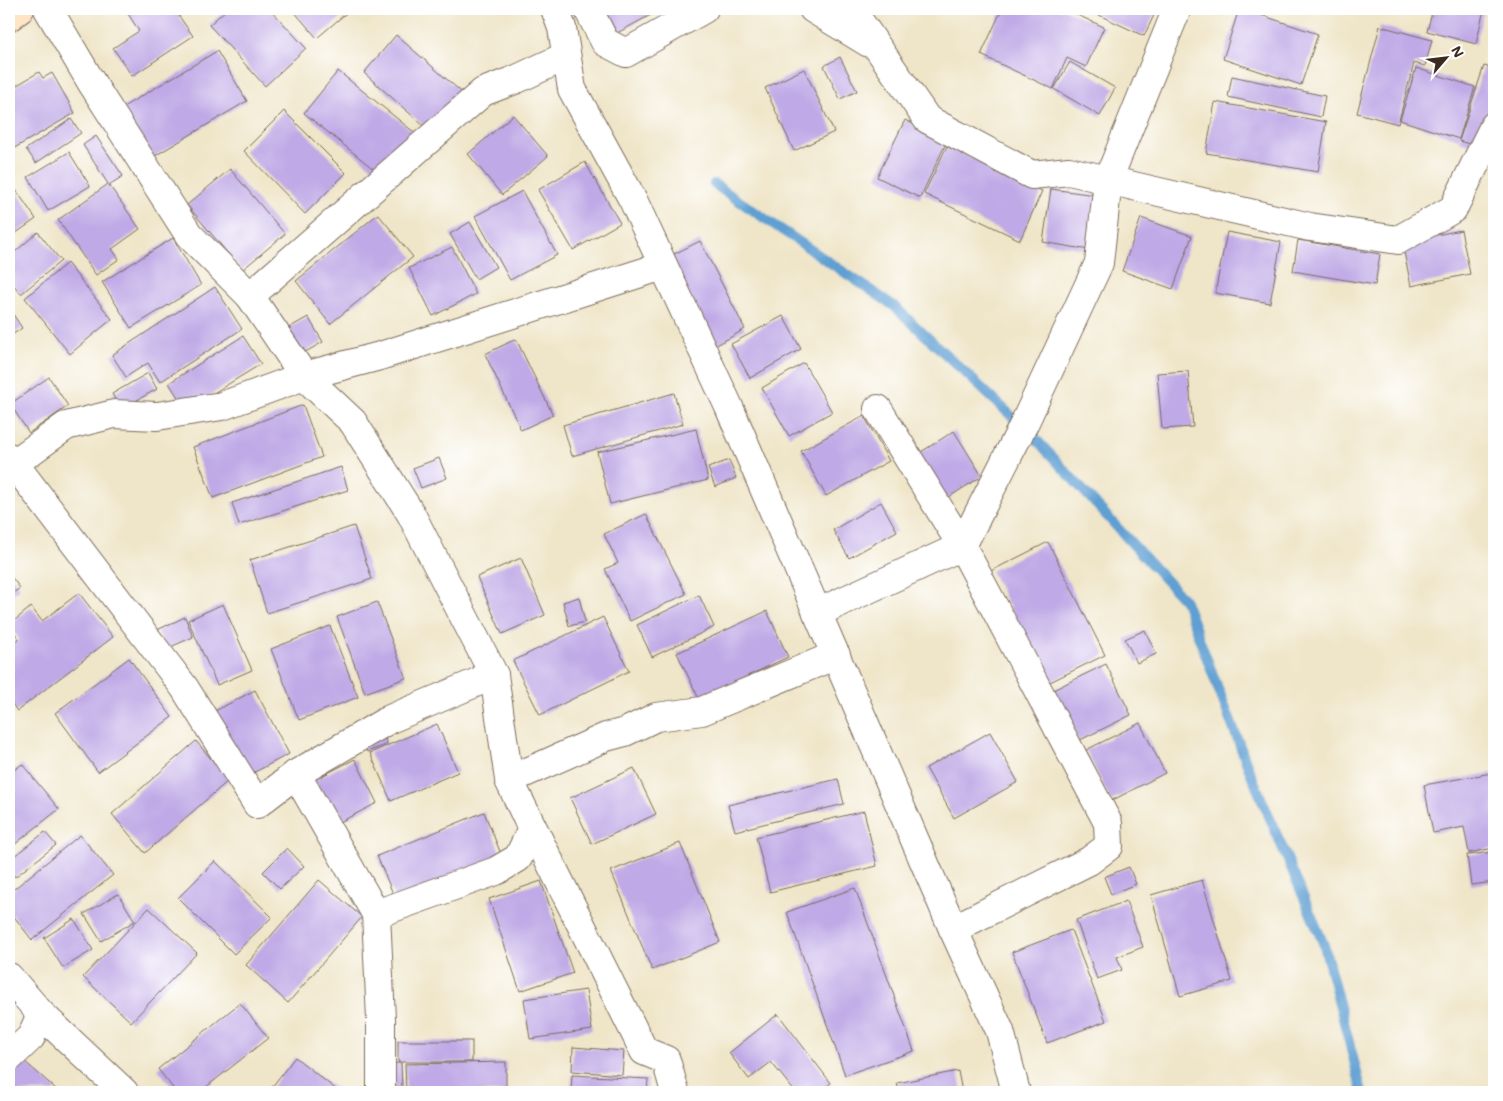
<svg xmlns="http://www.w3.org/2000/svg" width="1503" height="1101" font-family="Mali,sans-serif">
	<rect width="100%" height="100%" fill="#fff"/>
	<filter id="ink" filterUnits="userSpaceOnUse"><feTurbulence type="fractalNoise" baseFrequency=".02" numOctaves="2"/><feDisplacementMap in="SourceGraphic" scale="10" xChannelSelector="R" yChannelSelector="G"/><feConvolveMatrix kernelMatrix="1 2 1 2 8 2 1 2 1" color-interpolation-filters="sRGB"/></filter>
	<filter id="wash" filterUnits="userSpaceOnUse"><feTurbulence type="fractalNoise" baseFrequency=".0096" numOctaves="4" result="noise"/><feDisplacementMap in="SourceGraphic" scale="20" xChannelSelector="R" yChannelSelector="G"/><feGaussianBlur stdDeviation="1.12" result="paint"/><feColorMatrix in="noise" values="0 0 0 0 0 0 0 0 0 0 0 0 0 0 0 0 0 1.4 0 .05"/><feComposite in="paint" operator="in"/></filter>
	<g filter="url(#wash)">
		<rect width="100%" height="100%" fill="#efe5c8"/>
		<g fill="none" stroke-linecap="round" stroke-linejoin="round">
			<!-- stream -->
			<polyline stroke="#5f9fd2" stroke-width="10" points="714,184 894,306 1035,438 1185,601 1248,767 1324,945 1362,1092"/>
		</g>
		<g id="blocks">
			<!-- building -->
			<g fill="#bfa9e6">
				<polygon points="125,9 174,9 193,36 132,76 113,48 139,31"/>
				<polygon points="227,9 270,9 306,48 265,86 209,25"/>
				<polygon points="292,9 351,9 317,38"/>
				<polygon points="604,9 662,9 617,33"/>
				<polygon points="1002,9 1064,9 1104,27 1086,67 1067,58 1053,89 981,55"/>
				<polygon points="1086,9 1157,9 1144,36"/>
				<polygon points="1239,9 1243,9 1318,34 1301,85 1223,59"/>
				<polygon points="1433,9 1484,9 1476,44 1427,31"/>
				<polygon points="1380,26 1432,40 1425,66 1414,63 1398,124 1357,113"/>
				<polygon points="396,35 466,96 433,134 364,73"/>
				<polygon points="217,51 247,101 148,160 118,110"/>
				<polygon points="840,57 857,91 840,99 824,66"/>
				<polygon points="1070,62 1115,88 1100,116 1054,89"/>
				<polygon points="1484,66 1494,69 1494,101 1479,147 1459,141"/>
				<polygon points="1416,68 1475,87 1459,139 1400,120"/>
				<polygon points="804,69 834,132 794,151 765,88"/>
				<polygon points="338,71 415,133 381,175 304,113"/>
				<polygon points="39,72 43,78 52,73 75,113 11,150 9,147 9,97 11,96 9,90"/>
				<polygon points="1232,76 1325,96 1321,117 1228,97"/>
				<polygon points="1215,102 1326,122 1318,172 1206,153"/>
				<polygon points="284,111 346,173 305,214 244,151"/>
				<polygon points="513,115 548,156 502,195 468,154"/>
				<polygon points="71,119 81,133 36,163 26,149"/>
				<polygon points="905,120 947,141 920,198 877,177"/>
				<polygon points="96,136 123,176 109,185 140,229 112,249 119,259 96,275 58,220 108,184 83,145"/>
				<polygon points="947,146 1042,191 1020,240 924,194"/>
				<polygon points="69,152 90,186 48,211 28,177"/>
				<polygon points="585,162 620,223 573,250 538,190"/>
				<polygon points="230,169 285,234 242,270 187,205"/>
				<polygon points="9,180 36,219 9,238"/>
				<polygon points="1051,189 1103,196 1095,251 1043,242"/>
				<polygon points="522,191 557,255 510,280 475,216"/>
				<polygon points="378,214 413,257 330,324 296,281"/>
				<polygon points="1141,218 1192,236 1173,289 1122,271"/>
				<polygon points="470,222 496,267 476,279 450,234"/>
				<polygon points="1461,230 1470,274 1411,286 1402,242"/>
				<polygon points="38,232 61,261 21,294 9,279 9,257"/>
				<polygon points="1227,232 1281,242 1270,303 1215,293"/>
				<polygon points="173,238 201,285 131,328 102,282"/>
				<polygon points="1298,240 1380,254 1375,285 1293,271"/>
				<polygon points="700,241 745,329 715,346 668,257"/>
				<polygon points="452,247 476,294 433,316 409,268"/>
				<polygon points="67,263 112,319 70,354 25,298"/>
				<polygon points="215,287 242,329 160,382 148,363 126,377 112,355"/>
				<polygon points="9,308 22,328 9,337"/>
				<polygon points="783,316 801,349 750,378 731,344"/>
				<polygon points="308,317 323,342 302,354 287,329"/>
				<polygon points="243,336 261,364 186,410 169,383"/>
				<polygon points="516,339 553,415 521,430 485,354"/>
				<polygon points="804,363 832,412 789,436 762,388"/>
				<polygon points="1188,371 1193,427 1162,429 1157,373"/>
				<polygon points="148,373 157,389 121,409 112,394"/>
				<polygon points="49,377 68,406 29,433 10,404"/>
				<polygon points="674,393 683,424 572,456 563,425"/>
				<polygon points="303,405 322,457 213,498 193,447"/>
				<polygon points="864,416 889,461 826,496 801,451"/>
				<polygon points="696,429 708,480 610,504 597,452"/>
				<polygon points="954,431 982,476 938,504 910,459"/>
				<polygon points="439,458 447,478 421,488 413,468"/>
				<polygon points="729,460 736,478 715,487 708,468"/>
				<polygon points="341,467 348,490 239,525 232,503"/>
				<polygon points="881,502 897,531 849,558 833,530"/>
				<polygon points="646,514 686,594 630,621 605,569 618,563 604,534"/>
				<polygon points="354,526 372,579 267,613 250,560"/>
				<polygon points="1048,542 1105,655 1048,683 991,571"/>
				<polygon points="521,558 545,615 502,634 477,577"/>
				<polygon points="9,574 20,588 9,596"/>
				<polygon points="79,593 113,637 17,711 9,699 9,647 19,639 9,625 31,607 42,621"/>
				<polygon points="699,595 714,627 652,657 637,625"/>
				<polygon points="579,597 585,622 569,626 563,602"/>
				<polygon points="377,602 406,678 365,693 337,617"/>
				<polygon points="223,604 252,670 217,685 188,620"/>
				<polygon points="767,611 788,657 699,699 677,653"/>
				<polygon points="185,617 193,637 166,649 157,630"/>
				<polygon points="603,617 629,671 540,715 513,661"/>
				<polygon points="330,626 358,697 299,720 271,649"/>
				<polygon points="1145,630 1156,654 1137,663 1125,639"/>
				<polygon points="129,658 172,717 98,772 55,713"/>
				<polygon points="1106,664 1131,715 1078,741 1053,690"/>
				<polygon points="255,690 289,754 249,775 215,711"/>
				<polygon points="1140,723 1165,773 1111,801 1086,750"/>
				<polygon points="437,724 458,772 391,801 370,753"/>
				<polygon points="382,730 387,744 367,752 361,739"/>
				<polygon points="990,732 1018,782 954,818 926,768"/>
				<polygon points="196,741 229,780 145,853 112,814"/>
				<polygon points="355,759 377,803 336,824 314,780"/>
				<polygon points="22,764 59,809 9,849 9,774"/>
				<polygon points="634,768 656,814 592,844 570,798"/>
				<polygon points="1492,773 1494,784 1494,848 1469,853 1464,827 1433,833 1424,785"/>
				<polygon points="838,779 844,804 735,831 728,805"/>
				<polygon points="864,811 877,866 770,892 756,837"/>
				<polygon points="484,812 503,859 397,903 377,856"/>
				<polygon points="45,832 56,845 15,877 9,869 9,860"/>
				<polygon points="80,835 113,875 32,940 9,910 9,893"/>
				<polygon points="680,843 720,942 652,970 611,871"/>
				<polygon points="287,848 304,866 280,889 263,872"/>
				<polygon points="1494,852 1494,882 1471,885 1467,855"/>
				<polygon points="215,861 272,917 234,954 178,898"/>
				<polygon points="1129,867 1136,884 1111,894 1104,877"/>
				<polygon points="319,880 362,917 288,1003 246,965"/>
				<polygon points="1202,880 1232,981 1180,996 1151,895"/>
				<polygon points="541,881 573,973 520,991 489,899"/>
				<polygon points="855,888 914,1051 845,1075 787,912"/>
				<polygon points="118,894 135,921 101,941 84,914"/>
				<polygon points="1126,901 1143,947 1117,957 1122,970 1097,979 1076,920"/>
				<polygon points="149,908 197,953 131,1022 83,977"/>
				<polygon points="74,919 93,950 63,968 44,938"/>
				<polygon points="1071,930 1106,1021 1047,1043 1012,952"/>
				<polygon points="586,990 592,1030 530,1039 524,999"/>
				<polygon points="240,1003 268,1038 200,1092 176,1092 158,1069"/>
				<polygon points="778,1014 831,1083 819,1092 795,1092 771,1062 749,1079 729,1053"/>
				<rect x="398" y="1041" width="74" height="21"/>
				<polygon points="573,1047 624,1051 622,1075 572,1071"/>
				<polygon points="15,1053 56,1089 54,1092 9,1092 9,1061"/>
				<polygon points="295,1057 338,1091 337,1092 268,1092"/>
				<polygon points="506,1062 506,1092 406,1092 405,1064"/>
				<polygon points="401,1063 402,1087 384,1087 383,1064"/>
				<polygon points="958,1071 962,1092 899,1092 897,1083"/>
				<polygon points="572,1075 648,1079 647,1092 571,1092"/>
			</g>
		</g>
	</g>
	<g filter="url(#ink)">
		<use href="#blocks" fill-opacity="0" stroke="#7a6b5a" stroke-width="1"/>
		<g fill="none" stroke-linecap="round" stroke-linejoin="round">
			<!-- street casing -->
			<g stroke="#7a6b5a" stroke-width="30">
				<g id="street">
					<polyline points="48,9 93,85 189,235 250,296 304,376 353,422 411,514 494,675 509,780 644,1051 666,1060 675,1092"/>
					<polyline points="555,9 562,28 572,89 633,200 729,407 953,929 1000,1031 1016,1092"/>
					<polyline points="588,9 605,42 626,53 704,9"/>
					<polyline points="813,9 869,43"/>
					<polyline points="851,9 927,119 1032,175 1069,171 1310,227 1398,240 1453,209 1494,126"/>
					<polyline points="250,296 483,92 517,79 566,56"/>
					<polyline points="878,409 962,546 1108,823 1109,846 1089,861 953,929"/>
					<polyline points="9,457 184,687 257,804 296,774 390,719 494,675"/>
					<polyline points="9,465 13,464 66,426 114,414 157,416 222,406 304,376 380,356 663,266"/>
					<polyline points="817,613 962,546 1024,424 1099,263 1108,180 1177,9"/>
					<polyline points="296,774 376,914 381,1019 381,1092"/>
					<polyline points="376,914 496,871 518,858 532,829 509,780 606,737 625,732 656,717 702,711 836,655"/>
					<polyline points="9,977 41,1014 124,1092"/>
					<polyline points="9,1058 31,1037 41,1014"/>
				</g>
			</g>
			<!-- secondary casing -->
			<g stroke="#7a6b5a" stroke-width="30">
				<polyline id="secondary" points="9,17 20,9"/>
			</g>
			<!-- street -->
			<use href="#street" stroke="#fff" stroke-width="28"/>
			<!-- secondary -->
			<use href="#secondary" stroke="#fde5c5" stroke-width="28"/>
		</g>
	</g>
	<!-- margin -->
	<rect width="1503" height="1101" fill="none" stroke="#fff" stroke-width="30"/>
	<!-- north arrow -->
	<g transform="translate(1446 58) rotate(62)" stroke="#ffffff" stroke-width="4" paint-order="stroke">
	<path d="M0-4L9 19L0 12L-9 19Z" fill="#3b2a1e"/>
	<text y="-8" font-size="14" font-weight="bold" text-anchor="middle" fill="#3b2a1e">N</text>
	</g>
</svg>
